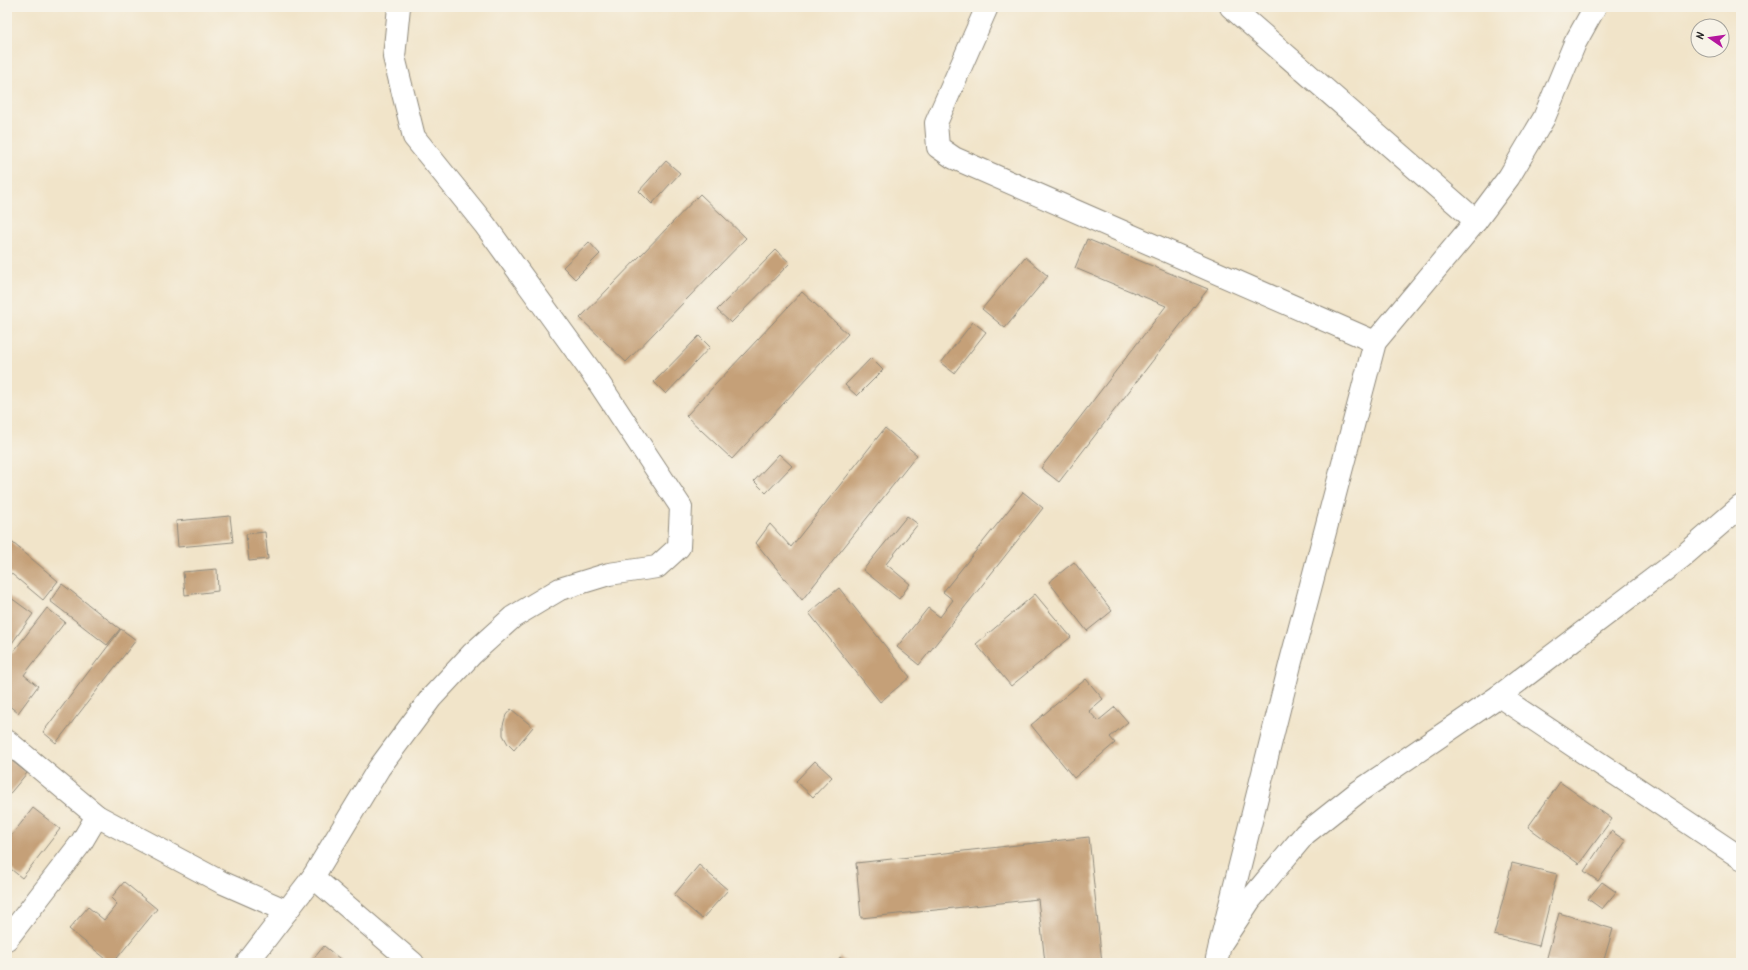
<svg xmlns="http://www.w3.org/2000/svg" width="1748" height="970" font-family="Kalam,sans-serif">
	<rect width="100%" height="100%" fill="#f7f3e8"/>
	<filter id="ink" filterUnits="userSpaceOnUse"><feTurbulence type="fractalNoise" baseFrequency=".025" numOctaves="2"/><feDisplacementMap in="SourceGraphic" scale="8" xChannelSelector="R" yChannelSelector="G"/><feConvolveMatrix kernelMatrix="1 2 1 2 8 2 1 2 1" color-interpolation-filters="sRGB"/></filter>
	<filter id="wash" filterUnits="userSpaceOnUse"><feTurbulence type="fractalNoise" baseFrequency=".012" numOctaves="4" result="noise"/><feDisplacementMap in="SourceGraphic" scale="16" xChannelSelector="R" yChannelSelector="G"/><feGaussianBlur stdDeviation="0.9" result="paint"/><feColorMatrix in="noise" values="0 0 0 0 0 0 0 0 0 0 0 0 0 0 0 0 0 1.4 0 .05"/><feComposite in="paint" operator="in"/></filter>
	<g filter="url(#wash)">
		<rect width="100%" height="100%" fill="#f1e4c9"/>
		<g id="blocks">
			<!-- building -->
			<g fill="#c5a078">
				<polygon points="666,161 680,173 652,204 639,191"/>
				<polygon points="700,194 746,238 626,362 580,318"/>
				<polygon points="1087,239 1208,289 1059,482 1041,468 1166,306 1075,268"/>
				<polygon points="589,242 600,254 575,279 563,267"/>
				<polygon points="776,250 790,263 731,323 717,310"/>
				<polygon points="1025,257 1048,276 1005,328 982,309"/>
				<polygon points="802,292 848,334 732,459 686,416"/>
				<polygon points="973,322 986,332 954,373 941,363"/>
				<polygon points="699,336 710,347 666,394 654,382"/>
				<polygon points="871,358 883,370 857,396 845,385"/>
				<polygon points="885,428 917,455 802,600 756,543 770,524 791,547"/>
				<polygon points="779,454 792,466 766,493 754,481"/>
				<polygon points="1023,492 1043,508 919,665 897,647 928,608 940,617 953,600 943,592"/>
				<polygon points="230,516 233,542 178,547 176,521"/>
				<polygon points="907,516 918,524 886,564 910,584 899,599 863,570"/>
				<polygon points="265,532 268,559 249,561 246,534"/>
				<polygon points="7,538 58,581 43,600 7,570"/>
				<polygon points="1074,562 1112,611 1087,631 1049,582"/>
				<polygon points="217,569 218,591 185,595 183,572"/>
				<polygon points="62,584 120,629 107,645 50,601"/>
				<polygon points="839,588 910,677 880,702 809,613"/>
				<polygon points="1035,594 1071,637 1011,686 976,644"/>
				<polygon points="7,595 33,614 7,650"/>
				<polygon points="47,608 65,622 24,675 38,686 18,713 7,704 7,660"/>
				<polygon points="121,629 136,640 56,743 43,732"/>
				<polygon points="1086,679 1103,699 1089,711 1098,721 1115,707 1128,722 1110,737 1115,743 1074,778 1031,725"/>
				<polygon points="511,709 533,727 514,750 508,744 503,735 503,725 506,715"/>
				<polygon points="7,757 27,773 7,797"/>
				<polygon points="815,761 832,777 813,797 796,781"/>
				<polygon points="1560,782 1612,819 1579,864 1528,827"/>
				<polygon points="33,808 60,829 22,878 7,866 7,841"/>
				<polygon points="1611,831 1626,841 1598,881 1584,871"/>
				<polygon points="1089,837 1102,963 1045,963 1038,899 861,918 856,863"/>
				<polygon points="1512,863 1557,874 1539,946 1494,935"/>
				<polygon points="699,865 728,890 702,919 674,895"/>
				<polygon points="124,882 157,909 113,963 111,963 69,929 88,907 104,920 117,904 111,898"/>
				<polygon points="1602,882 1616,892 1602,909 1588,899"/>
				<polygon points="1559,913 1613,929 1603,963 1553,963 1546,961"/>
				<polygon points="324,946 345,963 310,963"/>
				<polygon points="840,957 847,963 836,963"/>
			</g>
		</g>
	</g>
	<g filter="url(#ink)">
		<use href="#blocks" fill-opacity="0" stroke="#8e887a" stroke-width="1"/>
		<g fill="none" stroke-linecap="round" stroke-linejoin="round">
			<!-- minor casing -->
			<g stroke="#8e887a" stroke-width="24">
				<g id="minor">
					<polyline points="987,7 936,123 938,147 954,158 1375,342"/>
					<polyline points="1231,7 1476,221"/>
					<polyline points="1499,696 1741,858"/>
					<polyline points="7,741 97,816 221,882 287,911"/>
					<polyline points="313,877 413,963"/>
					<polyline points="7,939 81,843 97,816"/>
					<polyline points="1220,945 1291,661 1375,342 1476,221 1509,177 1544,118 1575,43 1595,7"/>
					<polyline points="247,963 313,877 379,768 431,698 472,654 513,617 560,589 609,574 657,567 679,547 681,507 595,377 485,225 414,137 394,57 399,7"/>
					<polyline points="1216,963 1220,945 1250,900 1305,834 1358,792 1499,696 1682,557 1741,506"/>
				</g>
			</g>
			<!-- minor -->
			<use href="#minor" stroke="#fff" stroke-width="22"/>
		</g>
	</g>
	<!-- margin -->
	<rect width="1748" height="970" fill="none" stroke="#f7f3e8" stroke-width="24"/>
	<!-- north arrow -->
	<g transform="translate(1710 38) rotate(283)"><circle r="19" fill="#f7f3e8" stroke="#a5a39c"/>
	<path d="M0-3L7 15L0 10L-7 15Z" fill="#b5179e"/>
	<text y="-6" font-size="11" font-weight="bold" text-anchor="middle" fill="#2b2b2b">N</text>
	</g>
</svg>
